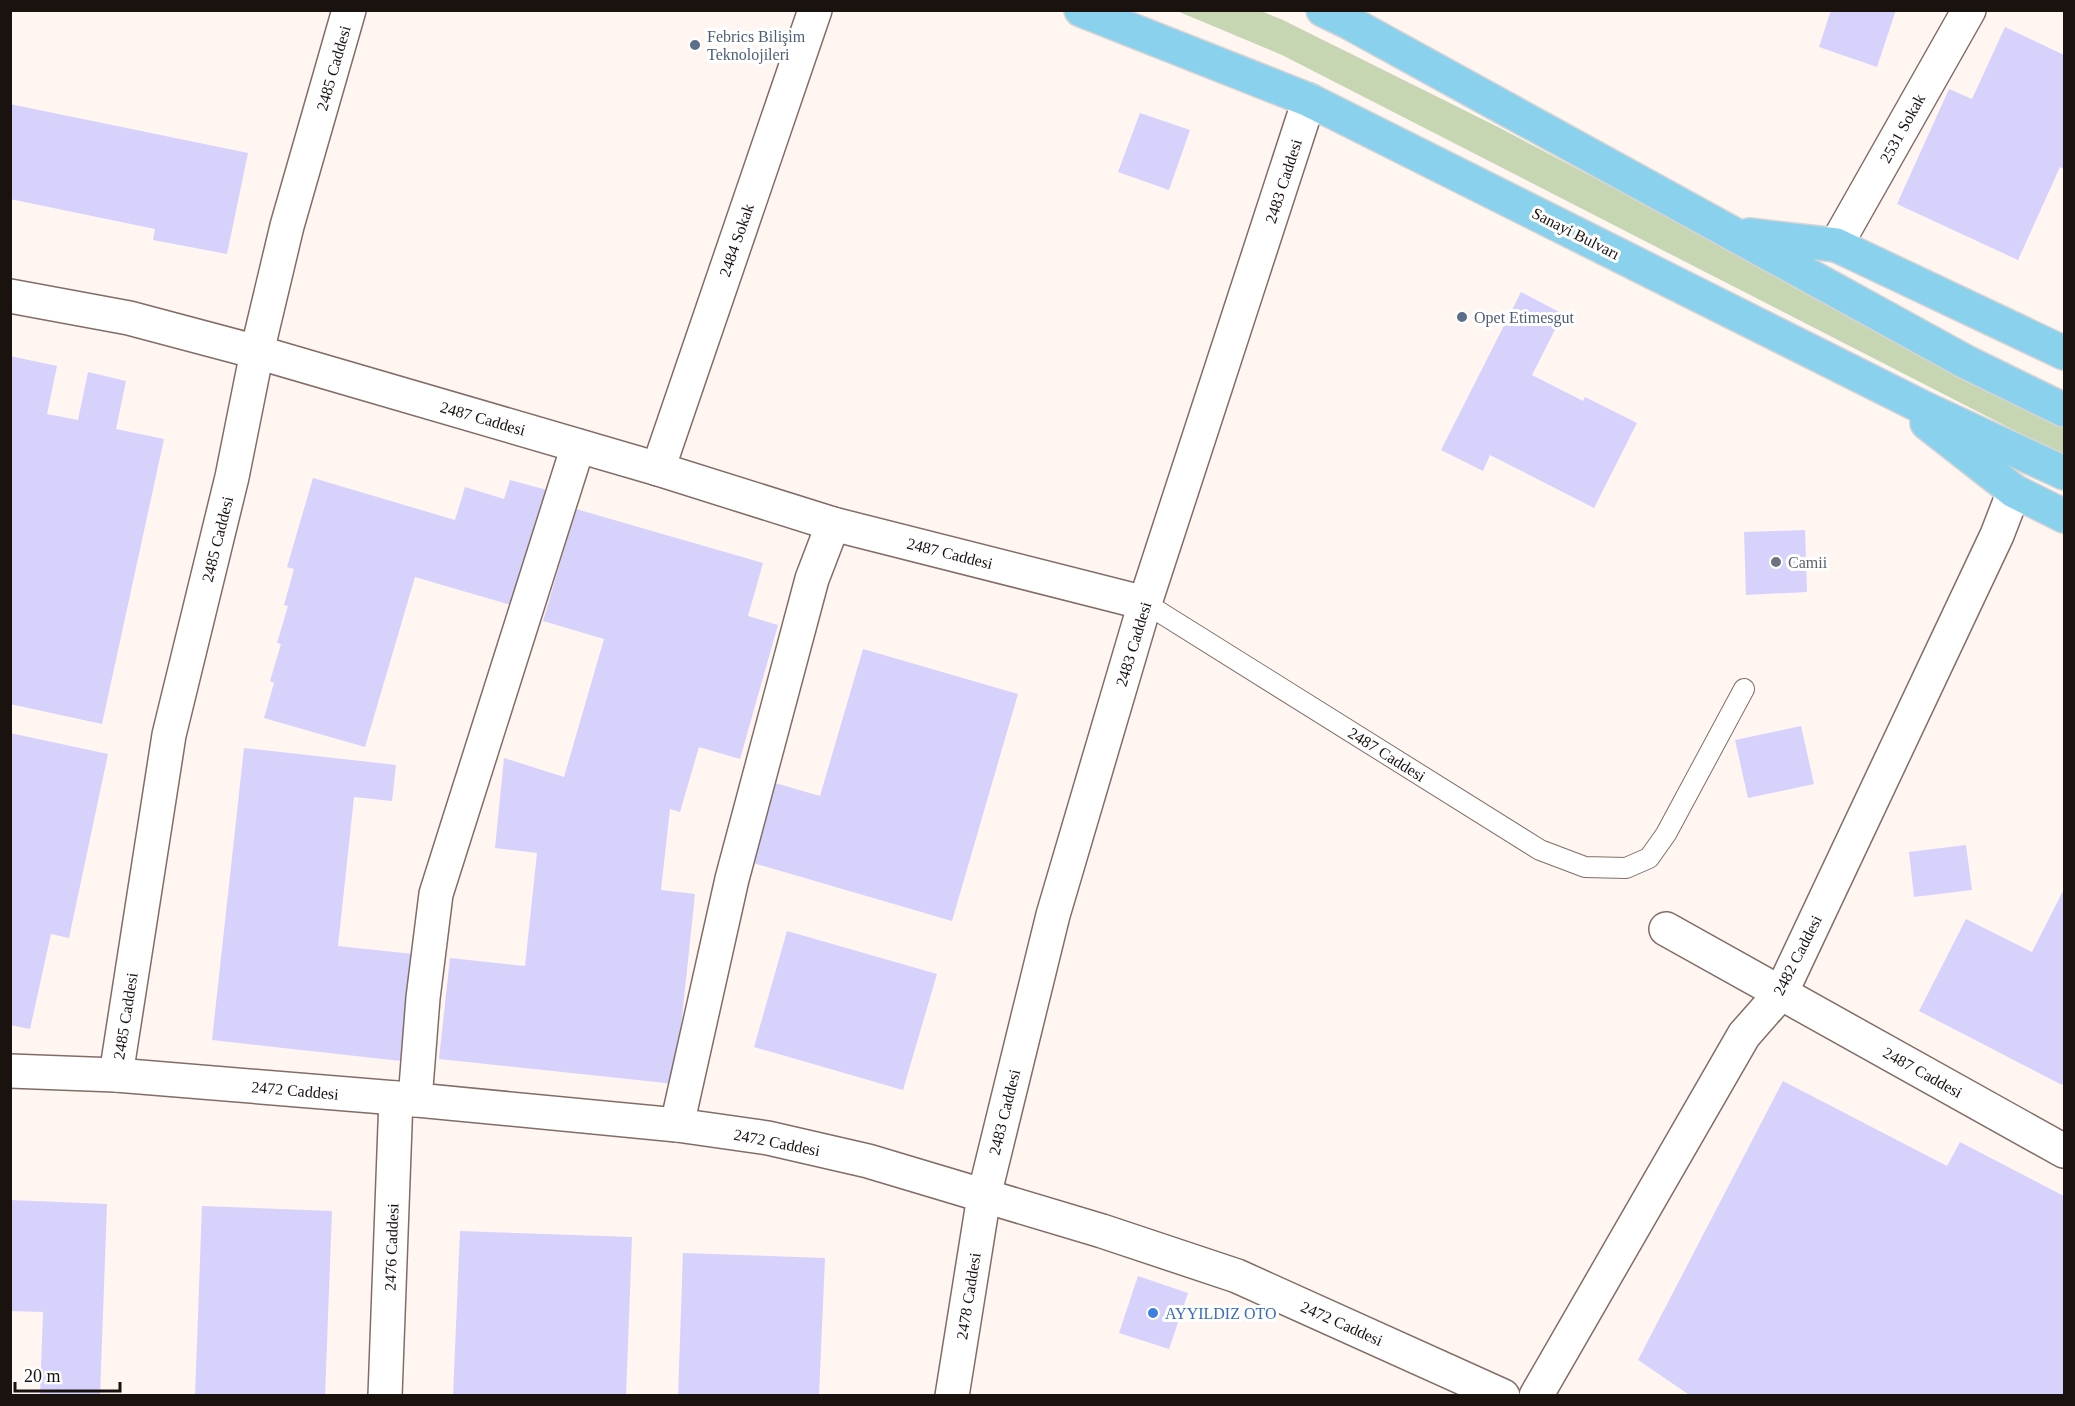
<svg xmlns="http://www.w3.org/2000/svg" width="2075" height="1406" font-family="'Times New Roman',serif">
	<rect width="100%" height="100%" fill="#fff5f1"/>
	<!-- green -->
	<polygon fill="#c7d6b2" points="1177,11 1261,11 1283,20 1498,127 1770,270 2064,419 2064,456 1282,55"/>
	<!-- building -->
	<g fill="#d7d2fc">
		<polygon points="1831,10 1896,10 1877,67 1819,47"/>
		<polygon points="2005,27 2064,55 2064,169 2060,167 2018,260 1897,204 1949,89 1972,99"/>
		<polygon points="10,104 248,153 227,254 153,240 155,229 10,199"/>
		<polygon points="1140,113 1190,130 1169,190 1118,172"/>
		<polygon points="1521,292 1563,314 1532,375 1583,401 1585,397 1637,423 1594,508 1490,455 1483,471 1441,450"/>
		<polygon points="10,356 57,366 47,414 78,420 88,372 126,381 116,429 164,439 102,724 10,704"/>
		<polygon points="313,478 455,520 465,487 504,499 510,480 547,490 514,606 415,577 365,747 264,718 274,683 270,681 281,644 277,643 288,606 284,605 294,569 287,567"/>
		<polygon points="576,509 763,563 748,616 778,625 740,759 699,747 680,812 670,809 661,890 695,894 675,1084 439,1059 450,958 525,966 537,853 495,848 504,758 564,777 604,639 543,621"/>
		<polygon points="1805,530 1807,592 1746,595 1744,532"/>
		<polygon points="863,649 1018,694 952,921 753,863 775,783 820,796"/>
		<polygon points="1801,726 1814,784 1748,798 1735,740"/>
		<polygon points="10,733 108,754 69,938 51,934 30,1029 10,1025"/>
		<polygon points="244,748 396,765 392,801 354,797 338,946 413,954 401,1061 212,1040"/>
		<polygon points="1966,845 1972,890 1914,897 1909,852"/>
		<polygon points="2064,889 2064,1080 2062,1085 1919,1011 1966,919 2032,952"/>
		<polygon points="787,931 937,974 903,1090 754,1047"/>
		<polygon points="1783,1081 1947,1166 1960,1142 2064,1196 2064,1396 1691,1396 1638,1360"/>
		<polygon points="10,1200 107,1204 100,1396 40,1396 43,1312 10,1311"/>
		<polygon points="202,1206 332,1211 325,1396 195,1396"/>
		<polygon points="460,1231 632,1237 626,1396 453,1396"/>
		<polygon points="683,1253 825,1258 819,1396 678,1396"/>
		<polygon points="1138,1276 1188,1293 1169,1349 1119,1333"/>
	</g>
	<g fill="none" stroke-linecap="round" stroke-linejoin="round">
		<!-- lane casing -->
		<g stroke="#826d66" stroke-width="22">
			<polyline id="lane" points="1145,603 1540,850 1585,867 1626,868 1649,858 1666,834 1744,689"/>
		</g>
		<!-- street casing -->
		<g stroke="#826d66" stroke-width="36">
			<g id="street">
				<polyline points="1836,245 1969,10"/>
				<polyline points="10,296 129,318 257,352 658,469 833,524 1145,603"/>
				<polyline points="658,469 815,10"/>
				<polyline points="1666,929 2064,1151"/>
				<polyline points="116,1075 169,735 232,477 257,352 287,226 349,10"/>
				<polyline points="415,1100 423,998 436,894 578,446"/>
				<polyline points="677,1125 732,879 812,579 833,524"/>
				<polyline points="385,1396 396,1098"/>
				<polyline points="1536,1396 1744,1035 1781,993 1997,535 2014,491"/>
			</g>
		</g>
		<!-- secondary casing -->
		<g stroke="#826d66" stroke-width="36">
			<g id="secondary">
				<polyline points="10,1071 116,1075 396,1098 677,1125 768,1138 868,1161 1102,1231 1237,1276 1503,1396"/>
				<polyline points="952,1396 984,1196 1053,915 1145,603 1309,100"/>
			</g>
		</g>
		<!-- primary casing -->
		<g stroke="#d6d4d4" stroke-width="36">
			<g id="primary">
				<polyline points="1081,10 1309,100 1926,409 2064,473"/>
				<polyline points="1323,10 1350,23 1966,362 2064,410"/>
				<polyline points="1749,235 1836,245 2064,353"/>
				<polyline points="1927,423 2014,491 2064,516"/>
			</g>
		</g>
		<!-- lane -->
		<use href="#lane" stroke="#fff" stroke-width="20"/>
		<!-- street -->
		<use href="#street" stroke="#fff" stroke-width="33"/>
		<!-- secondary -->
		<use href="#secondary" stroke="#fff" stroke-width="33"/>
		<!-- primary -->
		<use href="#primary" stroke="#8ad1ed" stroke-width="33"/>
	</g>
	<!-- markers -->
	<g fill="#5c6f8a" stroke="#fff" stroke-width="2">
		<circle cx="695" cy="45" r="6"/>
		<circle cx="1462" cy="317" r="6"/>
	</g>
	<circle fill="#6b7280" stroke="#fff" stroke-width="2" cx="1776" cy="562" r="6"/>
	<circle fill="#3f7fe0" stroke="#fff" stroke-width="2" cx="1153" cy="1313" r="6"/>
	<g text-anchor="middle" stroke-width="6" stroke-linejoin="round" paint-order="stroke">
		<!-- service labels -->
		<g font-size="16" fill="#4e5e75" stroke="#fff" text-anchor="start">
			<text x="707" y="42">Febrics Bilişim<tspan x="707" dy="18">Teknolojileri</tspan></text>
			<text x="1474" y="323">Opet Etimesgut</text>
		</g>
		<!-- street labels -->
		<g font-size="16" fill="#1a120f" stroke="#fff">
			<text transform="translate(333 68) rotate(-74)" y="6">2485 Caddesi</text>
			<text transform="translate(1902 128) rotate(-61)" y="6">2531 Sokak</text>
			<text transform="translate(1283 181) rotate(-72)" y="6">2483 Caddesi</text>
			<text transform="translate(1576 233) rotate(27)" y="6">Sanayi Bulvarı</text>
			<text transform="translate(736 240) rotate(-71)" y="6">2484 Sokak</text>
			<text transform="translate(483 418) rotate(16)" y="6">2487 Caddesi</text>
			<text transform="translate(217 539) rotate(-76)" y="6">2485 Caddesi</text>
			<text transform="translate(950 553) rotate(14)" y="6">2487 Caddesi</text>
			<text transform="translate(1133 644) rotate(-73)" y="6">2483 Caddesi</text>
			<text transform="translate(1387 754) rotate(32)" y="6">2487 Caddesi</text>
			<text transform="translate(1797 955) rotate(-63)" y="6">2482 Caddesi</text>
			<text transform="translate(125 1016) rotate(-81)" y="6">2485 Caddesi</text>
			<text transform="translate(1923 1072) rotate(29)" y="6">2487 Caddesi</text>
			<text transform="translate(295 1090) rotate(5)" y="6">2472 Caddesi</text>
			<text transform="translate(1004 1112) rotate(-76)" y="6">2483 Caddesi</text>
			<text transform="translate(777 1142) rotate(11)" y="6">2472 Caddesi</text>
			<text transform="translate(391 1247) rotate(-88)" y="6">2476 Caddesi</text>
			<text transform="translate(968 1296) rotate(-81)" y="6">2478 Caddesi</text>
			<text transform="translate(1342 1323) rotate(24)" y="6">2472 Caddesi</text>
		</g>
		<!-- worship labels -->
		<g font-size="16" fill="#5b616d" stroke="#fff" text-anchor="start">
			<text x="1788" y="568">Camii</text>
		</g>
		<!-- shop labels -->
		<g font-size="16" fill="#366cbe" stroke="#fff" text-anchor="start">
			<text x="1165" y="1319">AYYILDIZ OTO</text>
		</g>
	</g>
	<!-- border -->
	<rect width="2075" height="1406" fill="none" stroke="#1a120f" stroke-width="24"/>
	<!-- scale -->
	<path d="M15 1382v9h105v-9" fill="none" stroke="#1a120f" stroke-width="3"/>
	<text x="24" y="1382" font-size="18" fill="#1a120f" stroke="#ffffff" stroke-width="4.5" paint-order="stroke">20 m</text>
</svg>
